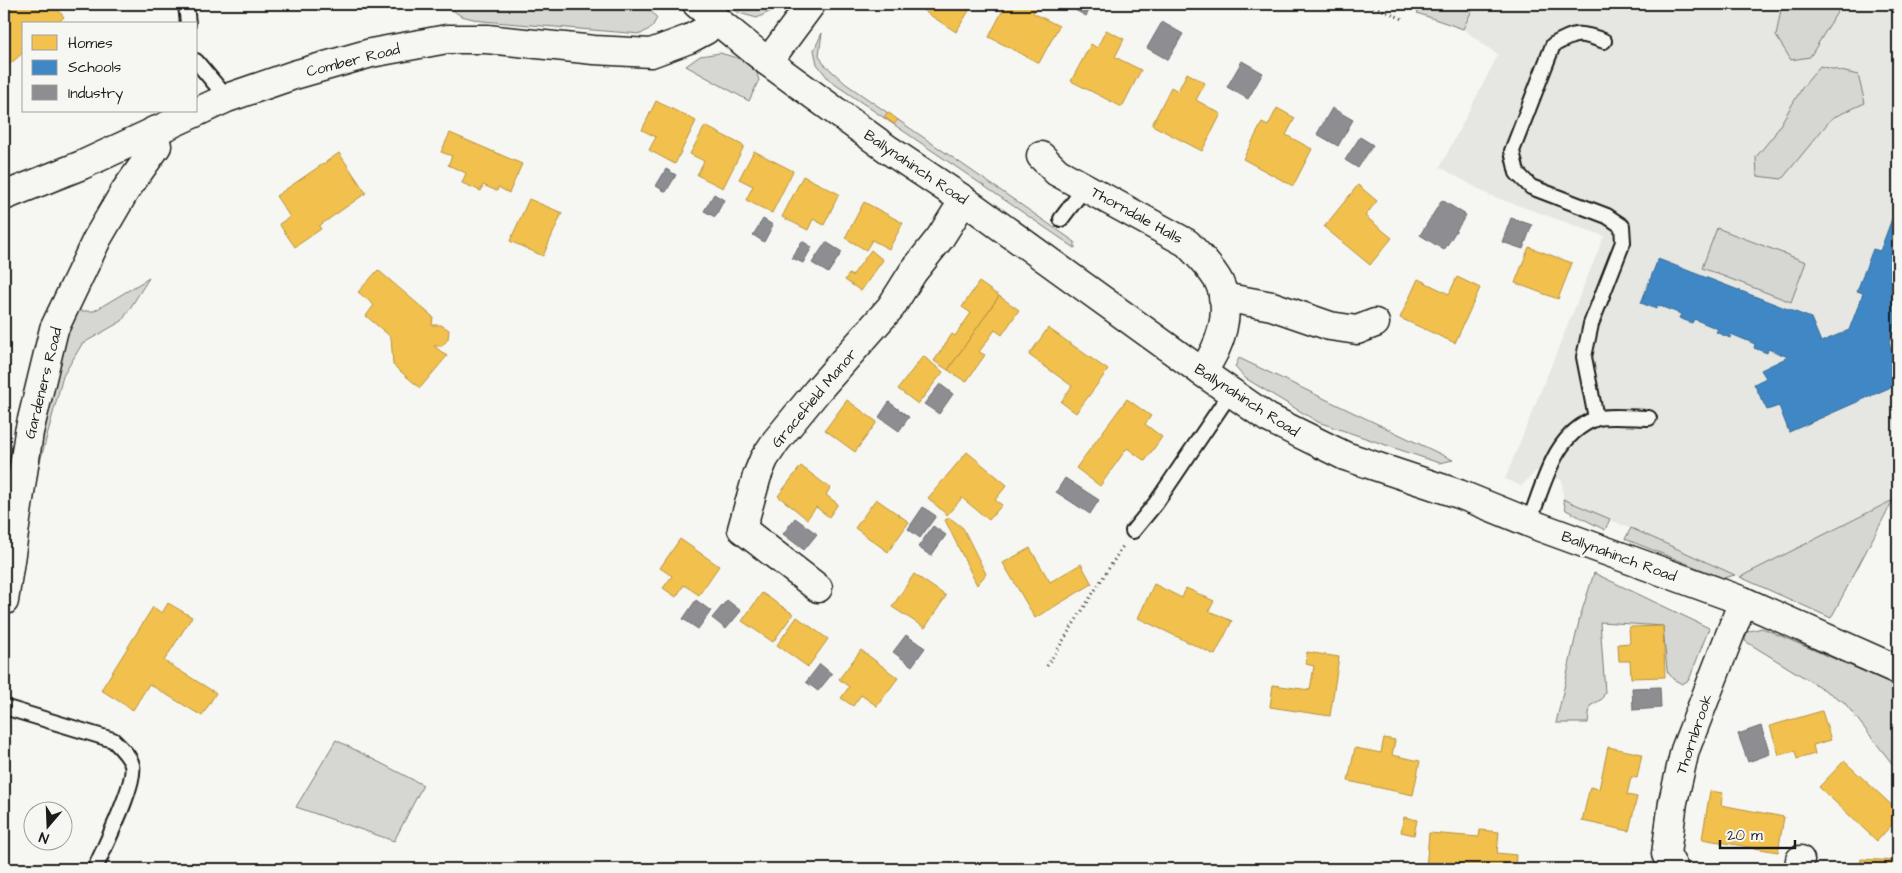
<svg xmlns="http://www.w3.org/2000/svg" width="1902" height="873" font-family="'Architects Daughter',sans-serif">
	<rect width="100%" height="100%" fill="#f6f6f2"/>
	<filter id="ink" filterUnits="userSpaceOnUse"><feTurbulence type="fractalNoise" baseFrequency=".02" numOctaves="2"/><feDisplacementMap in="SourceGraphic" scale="10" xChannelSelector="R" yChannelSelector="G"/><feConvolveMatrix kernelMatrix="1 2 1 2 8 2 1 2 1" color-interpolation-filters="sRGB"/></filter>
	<g filter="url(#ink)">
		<!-- built -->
		<polygon fill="#e6e6e2" points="1475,4 1898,4 1898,490 1893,500 1740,577 1563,499 1562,480 1536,471 1521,486 1505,479 1604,236 1489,195 1440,167 1498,55 1463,29"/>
		<!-- green -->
		<g fill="#d6d6d2" stroke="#797977">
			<polygon points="444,4 645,4 657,18 652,27 641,34 482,21 461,16"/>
			<polygon points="728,4 781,4 777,8 757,18 739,13"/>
			<polygon points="1425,4 1475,4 1463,29 1417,13"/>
			<polygon points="1782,4 1842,4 1810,57 1791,60 1776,36"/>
			<polygon points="822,33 819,55 823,63 846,84 1075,242 1075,248 830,81 817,64 814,50"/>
			<polygon points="720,53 737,58 755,67 759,80 749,101 686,66 700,56"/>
			<polygon points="1820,66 1858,75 1865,103 1832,118 1782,179 1757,176 1756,157 1774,135 1802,88"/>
			<polygon points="1717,228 1806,262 1791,302 1702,268"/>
			<polygon points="149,278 122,321 82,344 63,376 24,522 33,429 70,311 94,311"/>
			<polygon points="1239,358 1453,460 1439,463 1318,422 1245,378 1235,367"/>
			<polygon points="1563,499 1610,519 1605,530 1566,510"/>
			<polygon points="1893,500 1831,618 1740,577"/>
			<polygon points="1631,528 1735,575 1723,578 1625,539"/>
			<polygon points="1594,573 1709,628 1689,680 1682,684 1673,679 1667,671 1663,626 1600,622 1605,692 1602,699 1590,706 1588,723 1556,723 1580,617"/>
			<polygon points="1762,628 1898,686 1898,775 1894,766 1844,702 1745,641 1746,632"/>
			<polygon points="336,740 423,785 394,841 296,807"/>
		</g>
		<!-- homes -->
		<g fill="#f2c14e" stroke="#b2903f">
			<polygon points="14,4 53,4 64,17 57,24 24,24 24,52 5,68 4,66 4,13"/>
			<polygon points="913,4 973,4 956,32"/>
			<polygon points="1006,4 1038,4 1033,13 1059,26 1039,63 989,37"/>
			<polygon points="1106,30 1124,39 1115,57 1141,70 1122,107 1071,81 1091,44 1097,48"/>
			<polygon points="1187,73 1205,83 1196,100 1221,114 1202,151 1152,125 1171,87 1178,91"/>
			<polygon points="656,101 696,121 675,164 649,150 656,137 642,130"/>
			<polygon points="1277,108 1295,118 1286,135 1312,149 1293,186 1243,159 1262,123 1268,126"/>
			<polygon points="888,112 898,120 894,124 884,117"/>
			<polygon points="705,126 744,146 723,188 697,175 704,161 690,154"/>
			<polygon points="450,133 522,164 509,193 498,187 497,191 483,185 481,191 462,183 466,173 448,165 452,156 441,152"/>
			<polygon points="754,151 793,171 772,213 746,200 753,186 739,179"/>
			<polygon points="339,153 366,193 319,226 321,229 295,247 279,224 290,217 276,196"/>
			<polygon points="803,176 839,194 824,225 813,219 808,230 782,217"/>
			<polygon points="1358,185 1377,201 1365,216 1392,238 1370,265 1324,227"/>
			<polygon points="529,199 562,213 543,256 510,241"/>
			<polygon points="864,202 903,223 889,249 872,240 866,250 845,238"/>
			<polygon points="1529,247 1572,263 1558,299 1515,283"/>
			<polygon points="871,250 883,260 861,291 845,280 849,274 852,276"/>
			<polygon points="378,270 433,317 432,325 441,325 449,330 448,339 442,346 434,346 447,356 420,388 393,365 391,337 366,316 374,305 358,292"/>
			<polygon points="1457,277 1480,288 1455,343 1400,318 1418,279 1449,294"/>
			<polygon points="979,282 999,296 948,370 934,361 952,334 955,336 971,313 962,307"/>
			<polygon points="999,296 1019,310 1002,335 995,330 979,352 985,355 966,382 948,370"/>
			<polygon points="1048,328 1108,370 1076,413 1061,402 1072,386 1029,355"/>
			<polygon points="923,356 943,372 918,404 898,389"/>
			<polygon points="1127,399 1151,416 1145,424 1162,437 1145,461 1127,448 1100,486 1076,468"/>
			<polygon points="847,400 877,422 855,452 825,430"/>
			<polygon points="967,452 1007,485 995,500 1002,505 989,520 962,498 947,515 928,498"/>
			<polygon points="801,466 830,488 826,495 838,504 829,517 816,507 807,519 778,496"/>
			<polygon points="876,499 909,522 888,552 855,528"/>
			<polygon points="950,518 963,528 986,574 977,585 945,520"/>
			<polygon points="680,539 719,566 699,595 684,585 676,597 663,588 672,576 660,568"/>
			<polygon points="1030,548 1050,582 1081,564 1092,584 1035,618 1003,563"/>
			<polygon points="914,574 946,596 925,628 892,607"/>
			<polygon points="1154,584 1182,598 1186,588 1214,601 1209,611 1232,621 1215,655 1138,618"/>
			<polygon points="762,593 793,614 773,642 742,621"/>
			<polygon points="168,603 192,617 164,661 216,693 202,716 149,684 133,710 101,690 153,607 162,613"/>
			<polygon points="797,617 828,639 808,667 777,645"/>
			<polygon points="1663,626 1665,677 1631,678 1630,661 1619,661 1618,644 1630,643 1629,627"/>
			<polygon points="861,650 898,678 877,706 861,695 853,706 841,698 849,687 839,679"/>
			<polygon points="1307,652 1339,657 1330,716 1270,707 1273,685 1310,690 1314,666 1306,664"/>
			<polygon points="1822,711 1831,740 1813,745 1815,754 1797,759 1795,751 1779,755 1770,726"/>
			<polygon points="1384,738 1395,740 1392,755 1420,761 1413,795 1348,781 1355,748 1381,753"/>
			<polygon points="1608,747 1642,754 1637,778 1631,777 1627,795 1637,797 1629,831 1582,821 1590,787 1599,789"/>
			<polygon points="1844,761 1898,811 1898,818 1877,841 1819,787"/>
			<polygon points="1710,791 1723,793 1721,805 1784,817 1778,852 1702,839"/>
			<polygon points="1404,817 1417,820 1414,835 1401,832"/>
			<polygon points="1480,830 1499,832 1497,853 1516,855 1515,869 1451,868 1451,869 1426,869 1429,833 1479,837"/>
			<polygon points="1861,859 1898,861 1898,869 1860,869"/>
		</g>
		<!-- schools -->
		<polygon fill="#3f88c5" stroke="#346892" points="1893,216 1898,218 1898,318 1889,342 1898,369 1898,384 1789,432 1779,406 1767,410 1754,384 1766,378 1761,370 1788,357 1768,349 1767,353 1754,348 1755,344 1731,334 1730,338 1716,332 1718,329 1694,319 1692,323 1679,318 1681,314 1657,305 1656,309 1641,303 1658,259 1811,318 1821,342 1849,330 1863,293 1857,291 1873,249 1880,251"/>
		<!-- industry -->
		<g fill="#8d8d92" stroke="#6b6b6f">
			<polygon points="1064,4 1093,4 1086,16"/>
			<polygon points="1162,22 1183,34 1168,60 1147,48"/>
			<polygon points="1242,61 1263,73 1248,99 1227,87"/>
			<polygon points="1332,108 1353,120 1338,146 1317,134"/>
			<polygon points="1360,137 1373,145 1358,168 1345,160"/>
			<polygon points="666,169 676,175 666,192 656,186"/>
			<polygon points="714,194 724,200 715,217 704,211"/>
			<polygon points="1442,200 1466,215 1444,250 1420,235"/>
			<polygon points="1511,218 1532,225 1523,249 1502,242"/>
			<polygon points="763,219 773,225 764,242 753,235"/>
			<polygon points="802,241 812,247 803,263 792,258"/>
			<polygon points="826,242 842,252 828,273 812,263"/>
			<polygon points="940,384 953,394 939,414 924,404"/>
			<polygon points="889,402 909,417 899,431 879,417"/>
			<polygon points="1065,478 1099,500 1090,514 1056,492"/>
			<polygon points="923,507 936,516 920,538 908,529"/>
			<polygon points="795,518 817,534 804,550 783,534"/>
			<polygon points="933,526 946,535 931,556 918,547"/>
			<polygon points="696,600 711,611 698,629 683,619"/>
			<polygon points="727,600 741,611 726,629 712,618"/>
			<polygon points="906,635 925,648 912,666 893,652"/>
			<polygon points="820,664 832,674 818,691 806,682"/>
			<polygon points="1660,687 1661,708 1633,710 1632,688"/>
			<polygon points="1761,726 1770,754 1748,762 1738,734"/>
		</g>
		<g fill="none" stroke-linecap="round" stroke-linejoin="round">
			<!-- service casing -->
			<g stroke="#1c1c1c" stroke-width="18">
				<g id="service">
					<polyline points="186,4 188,24"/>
					<polyline points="196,61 227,98"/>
					<polyline points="1061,219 1086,186"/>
					<path d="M1596,418L1584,357L1591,324L1623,242L1622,226L1607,216L1531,187L1517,173L1512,151L1553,45C1575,33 1579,31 1604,41"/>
					<path d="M1529,522C1544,485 1553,435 1595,419C1604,415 1637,418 1649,418"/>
					<polyline points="1133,531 1156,503 1231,392"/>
					<path d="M4,707L113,740C120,747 129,755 132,765C137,783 103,849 95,869"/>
				</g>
			</g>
			<!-- minor casing -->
			<g stroke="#1c1c1c" stroke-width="31">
				<g id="minor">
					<path d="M1041,156L1057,172L1187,243C1198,255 1211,267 1219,282C1233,312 1220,347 1202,372"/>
					<polyline points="1223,297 1272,306 1330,326 1357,330 1375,323"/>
					<polyline points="818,588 742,529 757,476 764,459 776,441 817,391 891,307 913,272 940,238 964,200"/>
					<polyline points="4,601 29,432 54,329 97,239 125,191 157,146 154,131"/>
					<polyline points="1674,869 1666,854 1673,802 1685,750 1743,601"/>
					<polyline points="1799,869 1800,860"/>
				</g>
			</g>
			<!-- tertiary casing -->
			<g stroke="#1c1c1c" stroke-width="31">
				<g id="tertiary">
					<polyline points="697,4 715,19"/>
					<polyline points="768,62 889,150 964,200 1202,372 1268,418 1345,456 1459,494 1540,527 1743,601 1898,670"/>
				</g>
			</g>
			<!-- secondary casing -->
			<g stroke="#1c1c1c" stroke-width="31">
				<polyline id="secondary" points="4,196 82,165 227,98 294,75 371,53 447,39 487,39 594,50 651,53 689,39 706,30 715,19 768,62 811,4"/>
			</g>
			<!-- path -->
			<g stroke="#1c1c1c" stroke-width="3" stroke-dasharray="1 4" stroke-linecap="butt">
				<polyline points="1369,4 1403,19"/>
				<polyline points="1047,666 1123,546"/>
			</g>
			<!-- service -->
			<use href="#service" stroke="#f6f6f2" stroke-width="14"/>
			<!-- minor -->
			<use href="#minor" stroke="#f6f6f2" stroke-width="28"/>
			<!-- tertiary -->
			<use href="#tertiary" stroke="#f6f6f2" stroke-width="28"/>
			<!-- secondary -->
			<use href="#secondary" stroke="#f6f6f2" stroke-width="28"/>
		</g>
	</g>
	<g text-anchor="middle" stroke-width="5" stroke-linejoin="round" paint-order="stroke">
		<!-- street labels -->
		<g font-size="15" fill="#1c1c1c" stroke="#f6f6f2">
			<text transform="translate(353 60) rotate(-14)" y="5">Comber Road</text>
			<text transform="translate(916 167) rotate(34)" y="5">Ballynahinch Road</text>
			<text transform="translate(1137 215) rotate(29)" y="5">Thorndale Halls</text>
			<text transform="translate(43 383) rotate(-76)" y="5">Gardeners Road</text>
			<text transform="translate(814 398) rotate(-50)" y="5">Gracefield Manor</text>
			<text transform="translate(1247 400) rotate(33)" y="5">Ballynahinch Road</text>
			<text transform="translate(1619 556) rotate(20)" y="5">Ballynahinch Road</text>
			<text transform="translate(1694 734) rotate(-71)" y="5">Thornbrook</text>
		</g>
	</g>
	<!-- margin -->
	<rect width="1902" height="873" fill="none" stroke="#f6f6f2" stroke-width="20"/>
	<rect x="10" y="10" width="1882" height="853" fill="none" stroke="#1c1c1c" stroke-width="2" filter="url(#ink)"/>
	<!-- legend -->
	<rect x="22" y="22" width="175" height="90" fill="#f6f6f2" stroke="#9f9f9c"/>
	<rect x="32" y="35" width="25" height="15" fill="#f2c14e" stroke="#9f9f9c"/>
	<text x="68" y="48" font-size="15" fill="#1c1c1c">Homes</text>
	<rect x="32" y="60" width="25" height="15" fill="#3f88c5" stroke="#9f9f9c"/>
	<text x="68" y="72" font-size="15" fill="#1c1c1c">Schools</text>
	<rect x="32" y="85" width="25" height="15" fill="#8d8d92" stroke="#9f9f9c"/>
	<text x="68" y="98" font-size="15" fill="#1c1c1c">Industry</text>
	<!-- north arrow -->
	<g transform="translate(48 826) rotate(199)"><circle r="24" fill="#f6f6f2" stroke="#9f9f9c"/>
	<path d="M0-4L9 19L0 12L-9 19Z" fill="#1c1c1c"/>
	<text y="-8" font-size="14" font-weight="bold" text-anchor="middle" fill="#1c1c1c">N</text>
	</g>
	<!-- scale -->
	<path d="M1720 840v8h75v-8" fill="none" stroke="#1c1c1c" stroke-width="2.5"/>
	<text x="1727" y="840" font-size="15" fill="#1c1c1c" stroke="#f6f6f2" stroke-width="4" paint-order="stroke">20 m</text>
</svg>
